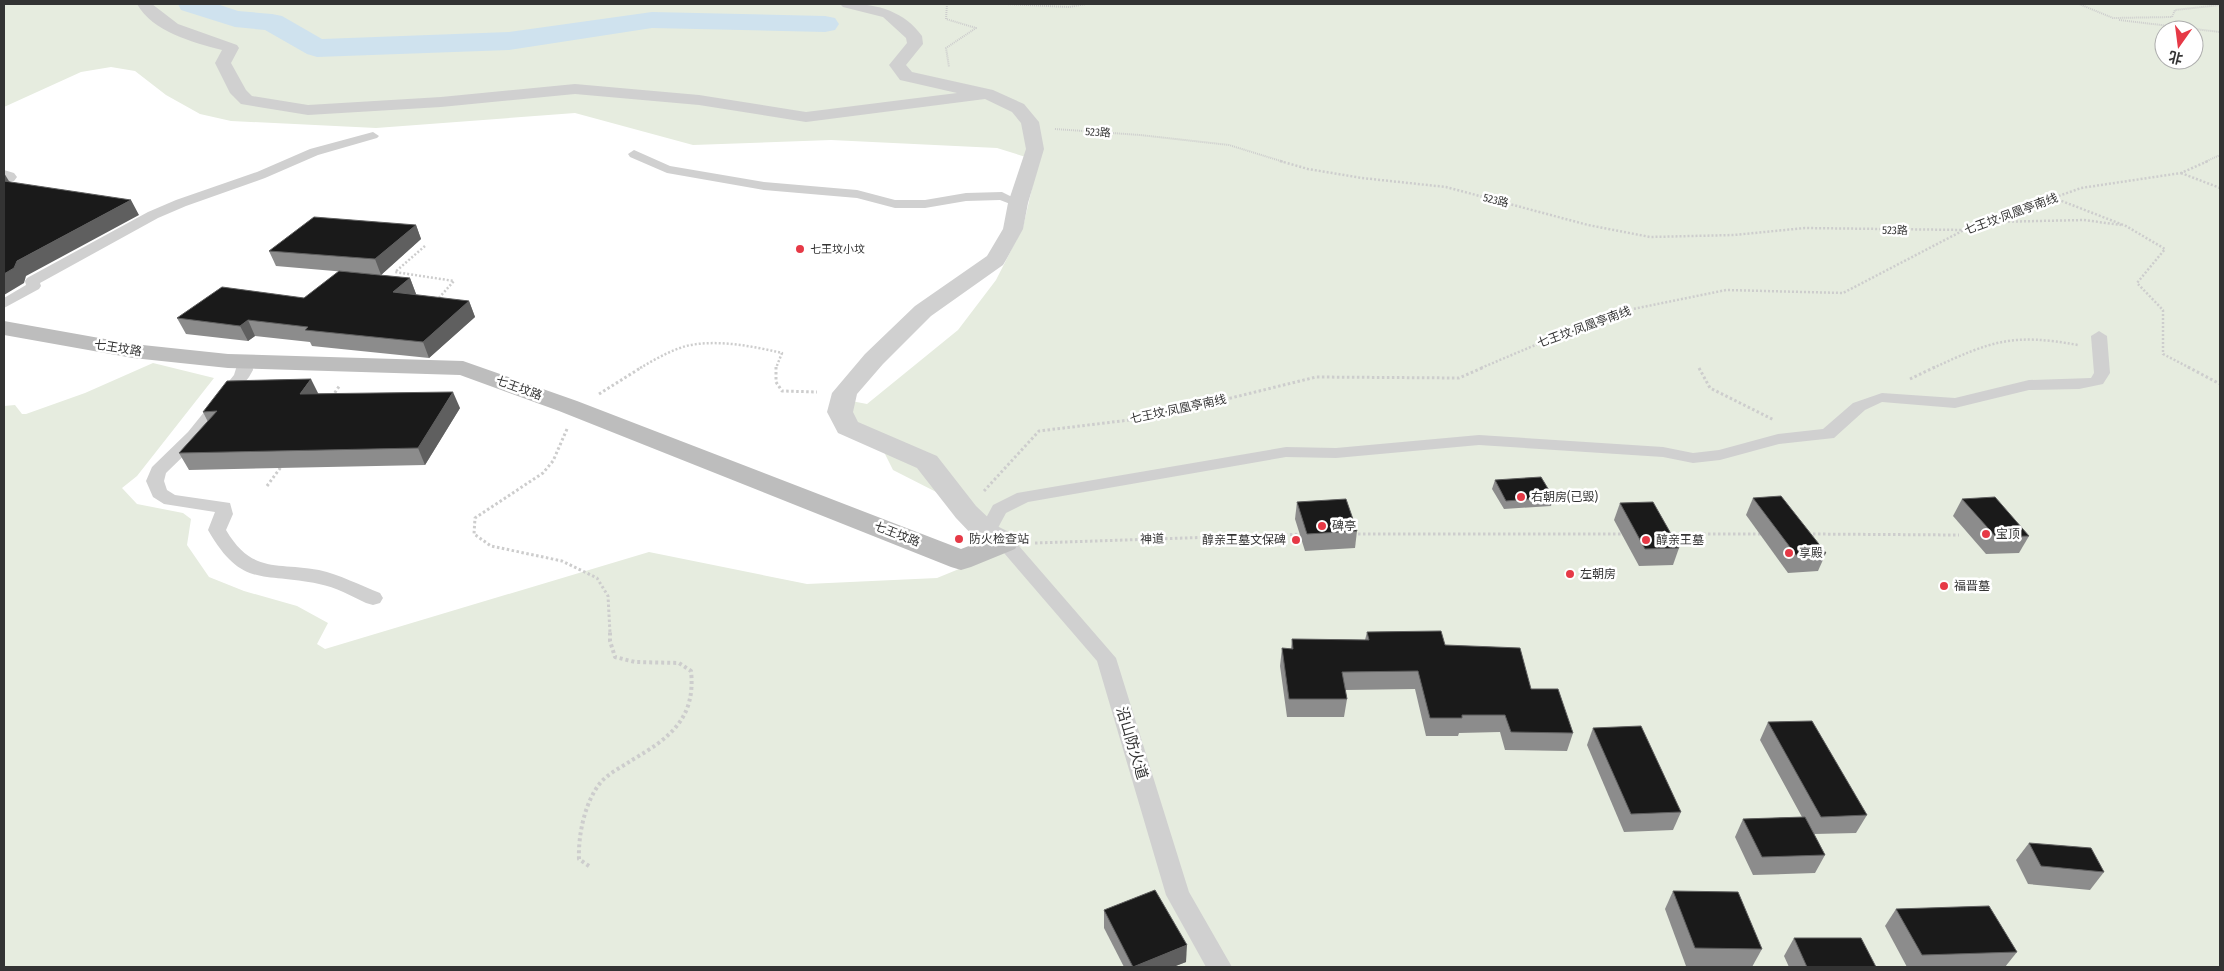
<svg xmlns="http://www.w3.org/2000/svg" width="2224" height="971" font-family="'Fira Sans Condensed','Noto Sans SC',sans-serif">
	<rect width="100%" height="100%" fill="#fff"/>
	<!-- green -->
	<path fill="#e6ecdf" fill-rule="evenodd" d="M4,4H2220V967H4V406L15,405L22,414H26L85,393L153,363L214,378L137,476L122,488L137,504L183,513L191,519L187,545L209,577L244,591L297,606L328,623L317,644L325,649L649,552L807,584L937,578L998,553L948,498L893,470L879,442L858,428L846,400L867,404L958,330L996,280L1023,227L1033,184L1032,159L997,148L831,140L693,145L575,113L376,128L231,121L200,114L166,95L135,71L111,67L81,72L4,107ZM2164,30H2194V60H2164Z"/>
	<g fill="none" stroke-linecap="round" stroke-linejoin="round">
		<!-- river -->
		<polygon fill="#cfe2ee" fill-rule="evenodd" points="178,4 217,4 238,11 272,14 282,16 322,39 509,32 652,12 825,16 835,18 839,24 835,30 825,32 652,28 509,50 317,57 307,54 265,30 235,27 181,10"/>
		<!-- path-far3 -->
		<g stroke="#cdcdcd" stroke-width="2" stroke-dasharray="1 1" stroke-linecap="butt">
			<polyline points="947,4 946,19 976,28 946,48 949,67"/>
			<polyline points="1006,4 1069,7 1086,4"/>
			<polyline points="2079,4 2113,18 2172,17 2175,10 2220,5"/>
			<polyline points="2119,20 2220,32"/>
			<polyline points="1055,129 1140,135 1229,145 1284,162"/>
			<polyline points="2205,162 2220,155"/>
		</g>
		<!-- path-far2 -->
		<g stroke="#cdcdcd" stroke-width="2.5" stroke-dasharray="2 2" stroke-linecap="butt">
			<polyline points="1280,161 1308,169 1362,178 1446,187 1588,225 1650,237 1734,235 1805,228 1964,230"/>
			<polyline points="2181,173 2220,188"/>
			<polyline points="2054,198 2126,226 2165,249 2137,283 2163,310 2163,354 2190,368"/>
			<polyline points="1992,222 2084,220 2121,225"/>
			<polyline points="425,246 395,272 454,281 438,299"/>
			<path d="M640,368C654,360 669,351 686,346C716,339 752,346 782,353L776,368"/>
			<polyline points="1481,368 1533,346 1633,309 1726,290 1843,293 1964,230 2081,188 2181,173 2208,161"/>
			<path d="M1933,368C1992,341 2012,333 2078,345"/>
		</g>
		<!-- path-far1 -->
		<g stroke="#cdcdcd" stroke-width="3" stroke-dasharray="2.5 2.5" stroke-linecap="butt">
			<polyline points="776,367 776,382 782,391 817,392"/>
			<polyline points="2188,367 2220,384"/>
			<polyline points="1699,368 1710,388 1774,420"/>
			<polyline points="1910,379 1935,367"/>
			<polyline points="599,394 642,367"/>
			<polyline points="332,397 340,385"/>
			<polyline points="567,429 553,461 543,473 475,518 474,534 491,546 562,561 597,578 608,596 610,633"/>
			<polyline points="267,486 281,467"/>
			<polyline points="984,491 1039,431 1154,417 1316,377 1459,378 1484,367"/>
			<polyline points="1353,534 1624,534"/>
			<polyline points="1668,534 1764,534"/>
			<polyline points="1808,534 1959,535"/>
			<polyline points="1035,543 1304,534"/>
		</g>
		<!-- path -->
		<path stroke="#cdcdcd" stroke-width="4" stroke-dasharray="3 3" stroke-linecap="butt" d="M589,866L579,859C578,835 585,801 601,782C609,773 622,767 632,760C670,738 696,718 691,671L679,663L635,662L615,657L610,641V632"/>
		<!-- lane -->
		<g fill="#d0d0d0" fill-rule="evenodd">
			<polygon points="373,132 379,136 377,138 318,155 265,178 186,206 158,218 40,283 41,286 39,289 4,308 4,298 26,285 25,281 27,278 148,212 176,200 257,172 310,149"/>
			<polygon points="634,150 670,166 764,182 857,190 895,200 925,200 966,193 1002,192 1024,203 1018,207 1000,200 966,201 925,208 895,208 857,198 764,190 667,173 630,157 628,154"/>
			<polygon points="2099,331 2107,336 2110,373 2103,384 2079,389 2029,390 1955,408 1882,402 1865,410 1834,438 1779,444 1720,460 1693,463 1663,457 1479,445 1336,458 1286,457 1028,502 1006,513 993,537 987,539 981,537 978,533 993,505 1017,493 1286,447 1336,448 1479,435 1663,447 1693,453 1719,450 1778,434 1823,429 1853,403 1882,393 1955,398 2029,380 2091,378 2094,373 2091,336"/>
			<path d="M244,357L252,362L253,370L249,377L200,440L166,473L164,481L167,490L175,495L230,503L233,514L226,530C252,574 276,562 319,570C340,575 360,585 380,593L383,598L380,603L373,605L366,603C351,596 336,587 319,584C262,572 242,589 208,530L215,512L164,504L153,497L146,481L152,467L188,432L234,375L239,359Z"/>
			<polygon points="1005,536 1012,538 1116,658 1189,892 1232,967 1206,967 1166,895 1097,661 998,546 996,542 998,538"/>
		</g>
		<!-- street -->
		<g fill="#d0d0d0" fill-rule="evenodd">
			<path d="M137,4H152L178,24L237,45L239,48L231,63L246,90L252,96L308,105L441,97L575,84L699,95L806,112L957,93L900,80L889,65L907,43L906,38L883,17L843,7L840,4C871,2 903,9 922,36L923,44L906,65L912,72L993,90L1024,104L1039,122L1044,149L1028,203L1023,229L1006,260L1003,265L931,316L883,364L857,394L853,412L858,422L937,456L976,506L997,526L1015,535L1019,542L1015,549L1005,552L977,540L956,518L917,468L838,433L827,412L832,393L865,354L915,306L987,256L1003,229L1008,203L1026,149L1021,123L1012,112L985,99L806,122L699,105L575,94L441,107L308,115L241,104L230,93L215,63L222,50C192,42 153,32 137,4Z"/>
			<polygon points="4,170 14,173 17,177 14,181 4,182"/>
		</g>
		<!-- secondary -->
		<polygon fill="#bdbdbd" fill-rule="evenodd" points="4,321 133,344 228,354 463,361 577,401 961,549 1005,532 1015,535 1019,542 1015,549 971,567 961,570 951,567 559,411 460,375 228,368 133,358 4,335"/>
	</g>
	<!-- wall -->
	<g fill="#8c8c8c">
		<polygon points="416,225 421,239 381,275 276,266 269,251"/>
		<polygon points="410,278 416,294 414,295 469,301 475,317 429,358 312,346 310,342 255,336 248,341 186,334 177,318 304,298"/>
		<polygon points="318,394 460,408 425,465 189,470 179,453 208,422 203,412"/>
		<polygon points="1495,480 1553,497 1551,506 1504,509 1492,489"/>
		<polygon points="1753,498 1826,553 1818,571 1788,573 1746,515"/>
		<polygon points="1962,499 2029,536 2019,553 1986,554 1953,516"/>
		<polygon points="1297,502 1357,531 1355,548 1305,551 1295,519"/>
		<polygon points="1620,503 1679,548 1673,565 1639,566 1614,520"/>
		<polygon points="1367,632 1445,645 1531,689 1573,733 1567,751 1505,750 1500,732 1459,733 1458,736 1426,736 1415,689 1345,690 1347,699 1344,717 1287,717 1280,666 1282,648 1291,649 1292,639 1365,640"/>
		<polygon points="1768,722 1867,815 1856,833 1814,834 1825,855 1815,873 1753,875 1735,837 1743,819 1802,817 1760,740"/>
		<polygon points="1593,728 1681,812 1673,830 1624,832 1587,745"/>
		<polygon points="2029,843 2104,872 2090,890 2028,884 2016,860"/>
		<polygon points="1673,891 1762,949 1752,967 1686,966 1665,909"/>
		<polygon points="1896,909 2017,952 2005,967 1907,967 1885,926"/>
		<polygon points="1104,910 1186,962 1173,967 1124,967 1104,928"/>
		<polygon points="1794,938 1876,967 1789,967 1784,956"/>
	</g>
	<!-- shaded-wall -->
	<g fill="#5f5f5f">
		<polygon points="4,173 12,186 4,190"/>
		<polygon points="131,200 139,215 26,276 24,283 4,295 4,274 17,261"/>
		<polygon points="416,225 421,239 381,275 375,259"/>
		<polygon points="410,278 416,294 399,308 393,292"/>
		<polygon points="469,301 475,317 429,358 423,342"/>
		<polygon points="248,320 255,336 248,341 240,326"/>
		<polygon points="311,379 319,395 300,394"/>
		<polygon points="453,392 460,408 425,465 418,448"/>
		<polygon points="1187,945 1186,962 1173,967 1133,967"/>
	</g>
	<!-- building -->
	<g fill="#1a1a1a" stroke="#5f5f5f">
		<polygon points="4,181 131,200 17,261 14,268 4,274"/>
		<polygon points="314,217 416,225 375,259 269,251"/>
		<polygon points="339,271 410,278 393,292 469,301 423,342 305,330 308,327 248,320 240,326 177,318 222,287 304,298"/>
		<polygon points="311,379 300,394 453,392 418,448 179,453 217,411 203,412 227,381"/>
		<polygon points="1541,477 1553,497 1506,501 1495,480"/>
		<polygon points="1781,496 1826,553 1796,555 1753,498"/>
		<polygon points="1995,497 2029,536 1996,537 1962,499"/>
		<polygon points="1346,499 1357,531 1307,534 1297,502"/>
		<polygon points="1653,502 1679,548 1645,549 1620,503"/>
		<polygon points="1441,631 1445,645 1520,648 1531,689 1558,689 1573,733 1511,732 1505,715 1462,715 1462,718 1430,718 1418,671 1342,672 1347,699 1289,699 1282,648 1293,649 1292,639 1369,640 1367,632"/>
		<polygon points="1812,721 1867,815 1821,817 1768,722"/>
		<polygon points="1641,726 1681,812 1631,814 1593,728"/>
		<polygon points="1805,817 1825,855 1762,857 1743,819"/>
		<polygon points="2029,843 2091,848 2104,872 2041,866"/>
		<polygon points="1155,890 1187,945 1133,967 1104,910"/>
		<polygon points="1673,891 1738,892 1762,949 1695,948"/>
		<polygon points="1989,906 2017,952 1922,955 1896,909"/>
		<polygon points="1794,938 1861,938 1876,967 1807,967"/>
	</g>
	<!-- markers -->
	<g fill="#e63946" stroke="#fff" stroke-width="2">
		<circle cx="800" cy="249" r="5"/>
		<circle cx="1521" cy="497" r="5"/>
		<circle cx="1322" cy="526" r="5"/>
		<circle cx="1986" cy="534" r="5"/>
		<circle cx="959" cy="539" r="5"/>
		<circle cx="1296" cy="540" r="5"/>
		<circle cx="1646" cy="540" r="5"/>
		<circle cx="1789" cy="553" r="5"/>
		<circle cx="1570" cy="574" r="5"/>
		<circle cx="1944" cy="586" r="5"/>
	</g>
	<g text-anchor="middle" stroke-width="5" stroke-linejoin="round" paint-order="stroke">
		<!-- far-street labels -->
		<g font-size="11" fill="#333" stroke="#fff">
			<text transform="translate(1098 132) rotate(4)" y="4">523路</text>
			<text transform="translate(1496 200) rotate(14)" y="4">523路</text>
			<text transform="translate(1895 230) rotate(1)" y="4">523路</text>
		</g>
		<!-- far-poi labels -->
		<g font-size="11" fill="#333" stroke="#fff" text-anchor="start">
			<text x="810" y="253">七王坟小坟</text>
		</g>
		<!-- street labels -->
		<g font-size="12" fill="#333" stroke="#fff">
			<text transform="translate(2011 214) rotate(-20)" y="4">七王坟·凤凰亭南线</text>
			<text transform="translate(1584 327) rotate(-20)" y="4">七王坟·凤凰亭南线</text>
			<text transform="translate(118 348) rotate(9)" y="4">七王坟路</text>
			<text transform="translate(519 388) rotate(20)" y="4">七王坟路</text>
			<text transform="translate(1178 409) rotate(-12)" y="4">七王坟·凤凰亭南线</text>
			<text transform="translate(897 534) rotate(21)" y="4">七王坟路</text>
			<text transform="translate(1152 539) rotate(-2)" y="4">神道</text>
		</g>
		<!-- poi labels -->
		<g font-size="12" fill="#333" stroke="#fff" text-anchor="start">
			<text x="1531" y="501">右朝房(已毁)</text>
			<text x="1332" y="530">碑亭</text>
			<text x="1996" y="538">宝顶</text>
			<text x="969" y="543">防火检查站</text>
			<text x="1286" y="544" text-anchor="end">醇亲王墓文保碑</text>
			<text x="1656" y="544">醇亲王墓</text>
			<text x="1799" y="557">享殿</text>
			<text x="1580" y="578">左朝房</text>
			<text x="1954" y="590">福晋墓</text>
		</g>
		<!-- near-street labels -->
		<g font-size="15" fill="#333" stroke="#fff">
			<text transform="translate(1132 743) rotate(73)" y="5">沿山防火道</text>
		</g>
	</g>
	<!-- border -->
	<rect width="2224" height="971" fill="none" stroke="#333333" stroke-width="10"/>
	<!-- north arrow -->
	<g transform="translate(2179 45) rotate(194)"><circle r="24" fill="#ffffff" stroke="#adadad"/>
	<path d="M0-4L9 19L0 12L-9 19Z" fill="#e63946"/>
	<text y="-8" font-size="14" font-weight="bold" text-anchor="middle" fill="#333333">北</text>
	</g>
</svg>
